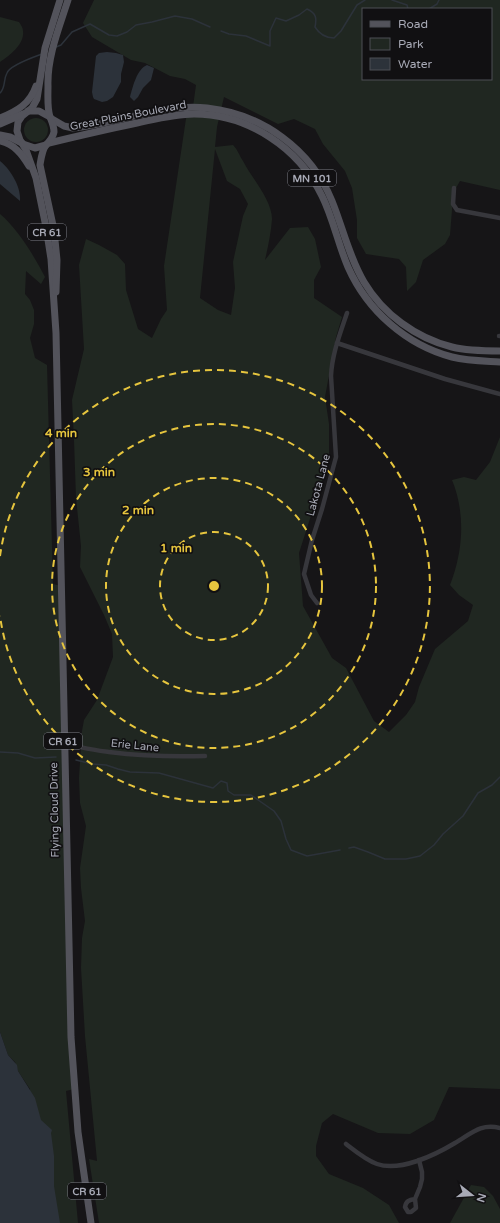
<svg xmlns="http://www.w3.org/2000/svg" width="500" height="1223" font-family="'Varela Round',sans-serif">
	<rect width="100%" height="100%" fill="#161517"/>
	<!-- green -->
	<g fill="#202721" fill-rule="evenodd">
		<path d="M94,0H500V190L460,181L452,195V210L450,235L445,244L423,260L416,282L407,291L406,267L399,259L366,254L357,238V220L352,188L345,171L323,144L315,129L294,119L278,124L224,97L217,127L215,147L233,145C238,150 239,155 243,161C251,177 272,200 272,219C271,233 268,247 265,260L290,228L308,227L315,239L321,267L314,280V298L342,317L336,337L325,397L329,424V454L324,475L299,553L303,606L332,658L346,668L374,721L389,732L406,715L415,702L419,687L435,649L468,621L473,605L459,595L450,585C463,552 466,514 452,480L464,477L476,480L490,462L500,437V1089L449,1087L434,1120L410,1134L378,1133L333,1114L322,1123L316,1146V1156L329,1174L363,1188L389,1205L399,1223H99L89,1159L97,1161L85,1036L81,968L82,938L85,921L81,888L80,868L86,826L80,803L79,778L82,731L84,720L97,700L113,657L112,634L104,615L80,567L81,546L76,498L74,440L72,400L84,349L79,265L86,239L99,245L117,255L125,264L126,290L138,329L152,338L161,319L167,310L164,266L187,112L192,114L196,85L185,79L170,76L145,63L131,60L92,37L83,23ZM363,9H491V79H363ZM215,149L227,181L240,189L248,204L243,216L233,262L235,288L231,315L218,310L200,298Z"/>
		<path d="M0,17L19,22C21,25 23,28 23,31C25,44 9,56 0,62Z"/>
		<circle cx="36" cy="130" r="12"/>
		<path d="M0,214C18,229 34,256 45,277L41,284L26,271L25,294L30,300L34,310V324L30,338L35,358L47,365L53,584L61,586L74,1089L66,1091L78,1223H25L30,1089L18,1071L15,1062L8,1055L0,1032Z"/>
		<polygon points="471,1185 484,1187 493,1196 500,1209 500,1223 450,1223"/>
	</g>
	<!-- water -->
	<g fill="#2c323a">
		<polygon points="107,52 116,53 123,55 124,62 121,74 121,82 113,97 107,101 102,102 94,99 93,97 92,92 96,56 99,53"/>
		<path d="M147,65L154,68L151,80L143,88L138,97L134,101L130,97C133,86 137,69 147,65Z"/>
		<path d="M0,161C11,170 21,187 20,201L0,184Z"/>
		<polygon points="0,1032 8,1055 17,1065 18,1071 35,1098 41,1120 52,1130 51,1133 54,1156 54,1186 60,1223 0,1223"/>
	</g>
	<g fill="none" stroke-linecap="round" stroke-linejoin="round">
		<!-- stream -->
		<g stroke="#2c323a" stroke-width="1.5">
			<polyline points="392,0 407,5 408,9"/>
			<polyline points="429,9 437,4 439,0"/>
			<path d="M221,31L229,34L246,36L270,46V31L276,18L286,21L299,15L307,9C316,13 317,18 315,27C320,35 326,38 334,38L341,31L357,5L365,0"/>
			<polyline points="56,47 61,45 72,32 90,24 109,35 117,36 127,32 136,25 152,22 175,16 192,19 210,27"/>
			<path d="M0,93C6,87 3,80 7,73C10,65 34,57 42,54"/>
			<polyline points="0,752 18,753 35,758 56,757"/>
			<polyline points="76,760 92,764 106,765 118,769 130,772 159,773 213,788 221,781 227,783 228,791 234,795 251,795 274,811 281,821 286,839 291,850 307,856 340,850"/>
			<polyline points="349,848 354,847 368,852 385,859 406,859 420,856 434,845 443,834 463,816 478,793 492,785 500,777"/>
		</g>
		<!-- street -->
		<g stroke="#37373c" stroke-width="4.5">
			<polyline points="454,188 453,204 457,210 500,218"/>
			<polyline points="499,336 500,336"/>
			<polyline points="337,343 445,379 500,394"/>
			<path d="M317,603L311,595L304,574L312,540L322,509L336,457L331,376C332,354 340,334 347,313"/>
			<path d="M63,742C78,748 94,750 109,752C141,756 172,757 205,756"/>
			<path d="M346,1144C355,1151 366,1160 377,1164C400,1172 435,1155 455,1143C471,1134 480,1123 500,1128"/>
			<path d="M415,1199C409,1200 406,1201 405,1207L408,1212H411L416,1208L415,1199L420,1187L422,1179V1172L419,1160"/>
		</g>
		<!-- primary -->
		<g stroke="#53535b" stroke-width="7">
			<polyline points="60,0 45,48 37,99 32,108 22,116 18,122 17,131 20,140 26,150 36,178 46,227 51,259 56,333 71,1037 78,1132 91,1223"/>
			<polyline points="28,111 39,111 50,117"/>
			<path d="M0,118C17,111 30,104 36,86"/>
			<path d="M52,119L64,126L73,128C118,124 162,103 207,108C262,114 311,149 332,201C343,228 349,257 364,282C383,314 416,338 452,347C468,351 484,351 500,351"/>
			<polyline points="0,124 23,114"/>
			<polyline points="0,135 10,137 22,143"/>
			<path d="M0,141C14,144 22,154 29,166"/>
			<path d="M49,143C78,136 108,129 137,123C156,119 175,114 194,114C248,114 299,148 322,196C333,218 338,244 348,267C367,310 406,345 452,357C468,361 484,361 500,362"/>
			<polyline points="23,144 35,148 46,145"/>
			<path d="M56,292L57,260L54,230L40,165C41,159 42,150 46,145C50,141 53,137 54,132C54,126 52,122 50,117C47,108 48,96 48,86C47,57 59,28 68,0"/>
		</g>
	</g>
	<!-- distance rings -->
	<g fill="none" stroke="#e6c53e" stroke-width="2" stroke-dasharray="7 5">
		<circle cx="214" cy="586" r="54"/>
		<circle cx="214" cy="586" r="108"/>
		<circle cx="214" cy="586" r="162"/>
		<path d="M0 556A216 216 0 1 1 0 616"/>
	</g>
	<g text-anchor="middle" stroke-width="3.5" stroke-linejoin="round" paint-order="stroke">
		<!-- shield labels -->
		<g fill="#111012" stroke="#7b7c85" stroke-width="1">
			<rect x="288" y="170" width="48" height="16" rx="3"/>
			<rect x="28" y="224" width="38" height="16" rx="3"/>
			<rect x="44" y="733" width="38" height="16" rx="3"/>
			<rect x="68" y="1183" width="38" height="16" rx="3"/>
		</g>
		<g font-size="10" font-weight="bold" fill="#a8aab6">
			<text x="312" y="182">MN 101</text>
			<text x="47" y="236">CR 61</text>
			<text x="63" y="745">CR 61</text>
			<text x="87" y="1195">CR 61</text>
		</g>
		<!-- street labels -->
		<g font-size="11" fill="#a8aab6" stroke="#111012">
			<text transform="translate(128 115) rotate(-11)" y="4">Great Plains Boulevard</text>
			<text transform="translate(318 485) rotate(-75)" y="4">Lakota Lane</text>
			<text transform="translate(135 745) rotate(6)" y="4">Erie Lane</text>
			<text transform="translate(54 810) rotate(-91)" y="4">Flying Cloud Drive</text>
		</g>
	</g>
	<circle cx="214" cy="586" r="6" fill="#e6c53e" stroke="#111012" stroke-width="2"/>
	<g font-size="12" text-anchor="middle" font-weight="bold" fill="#e6c53e" stroke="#111012" stroke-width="3.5" stroke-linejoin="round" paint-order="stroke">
		<text x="61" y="437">4 min</text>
		<text x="99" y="476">3 min</text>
		<text x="138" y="514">2 min</text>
		<text x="176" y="552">1 min</text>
	</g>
	<!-- legend -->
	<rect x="362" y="8" width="130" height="72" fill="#111012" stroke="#4d4e54"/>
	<rect x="370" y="21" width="20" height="6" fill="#53535b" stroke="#4d4e54"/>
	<text x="398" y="28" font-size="12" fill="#a8aab6">Road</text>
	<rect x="370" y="38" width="20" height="12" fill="#202721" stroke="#4d4e54"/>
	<text x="398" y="48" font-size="12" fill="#a8aab6">Park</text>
	<rect x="370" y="58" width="20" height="12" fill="#2c323a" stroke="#4d4e54"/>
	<text x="398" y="68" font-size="12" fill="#a8aab6">Water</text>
	<!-- north arrow -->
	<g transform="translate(472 1195) rotate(107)" stroke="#111012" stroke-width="3" paint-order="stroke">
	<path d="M0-3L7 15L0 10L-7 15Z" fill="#a8aab6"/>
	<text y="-6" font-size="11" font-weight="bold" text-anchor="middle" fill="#a8aab6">N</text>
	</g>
</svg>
